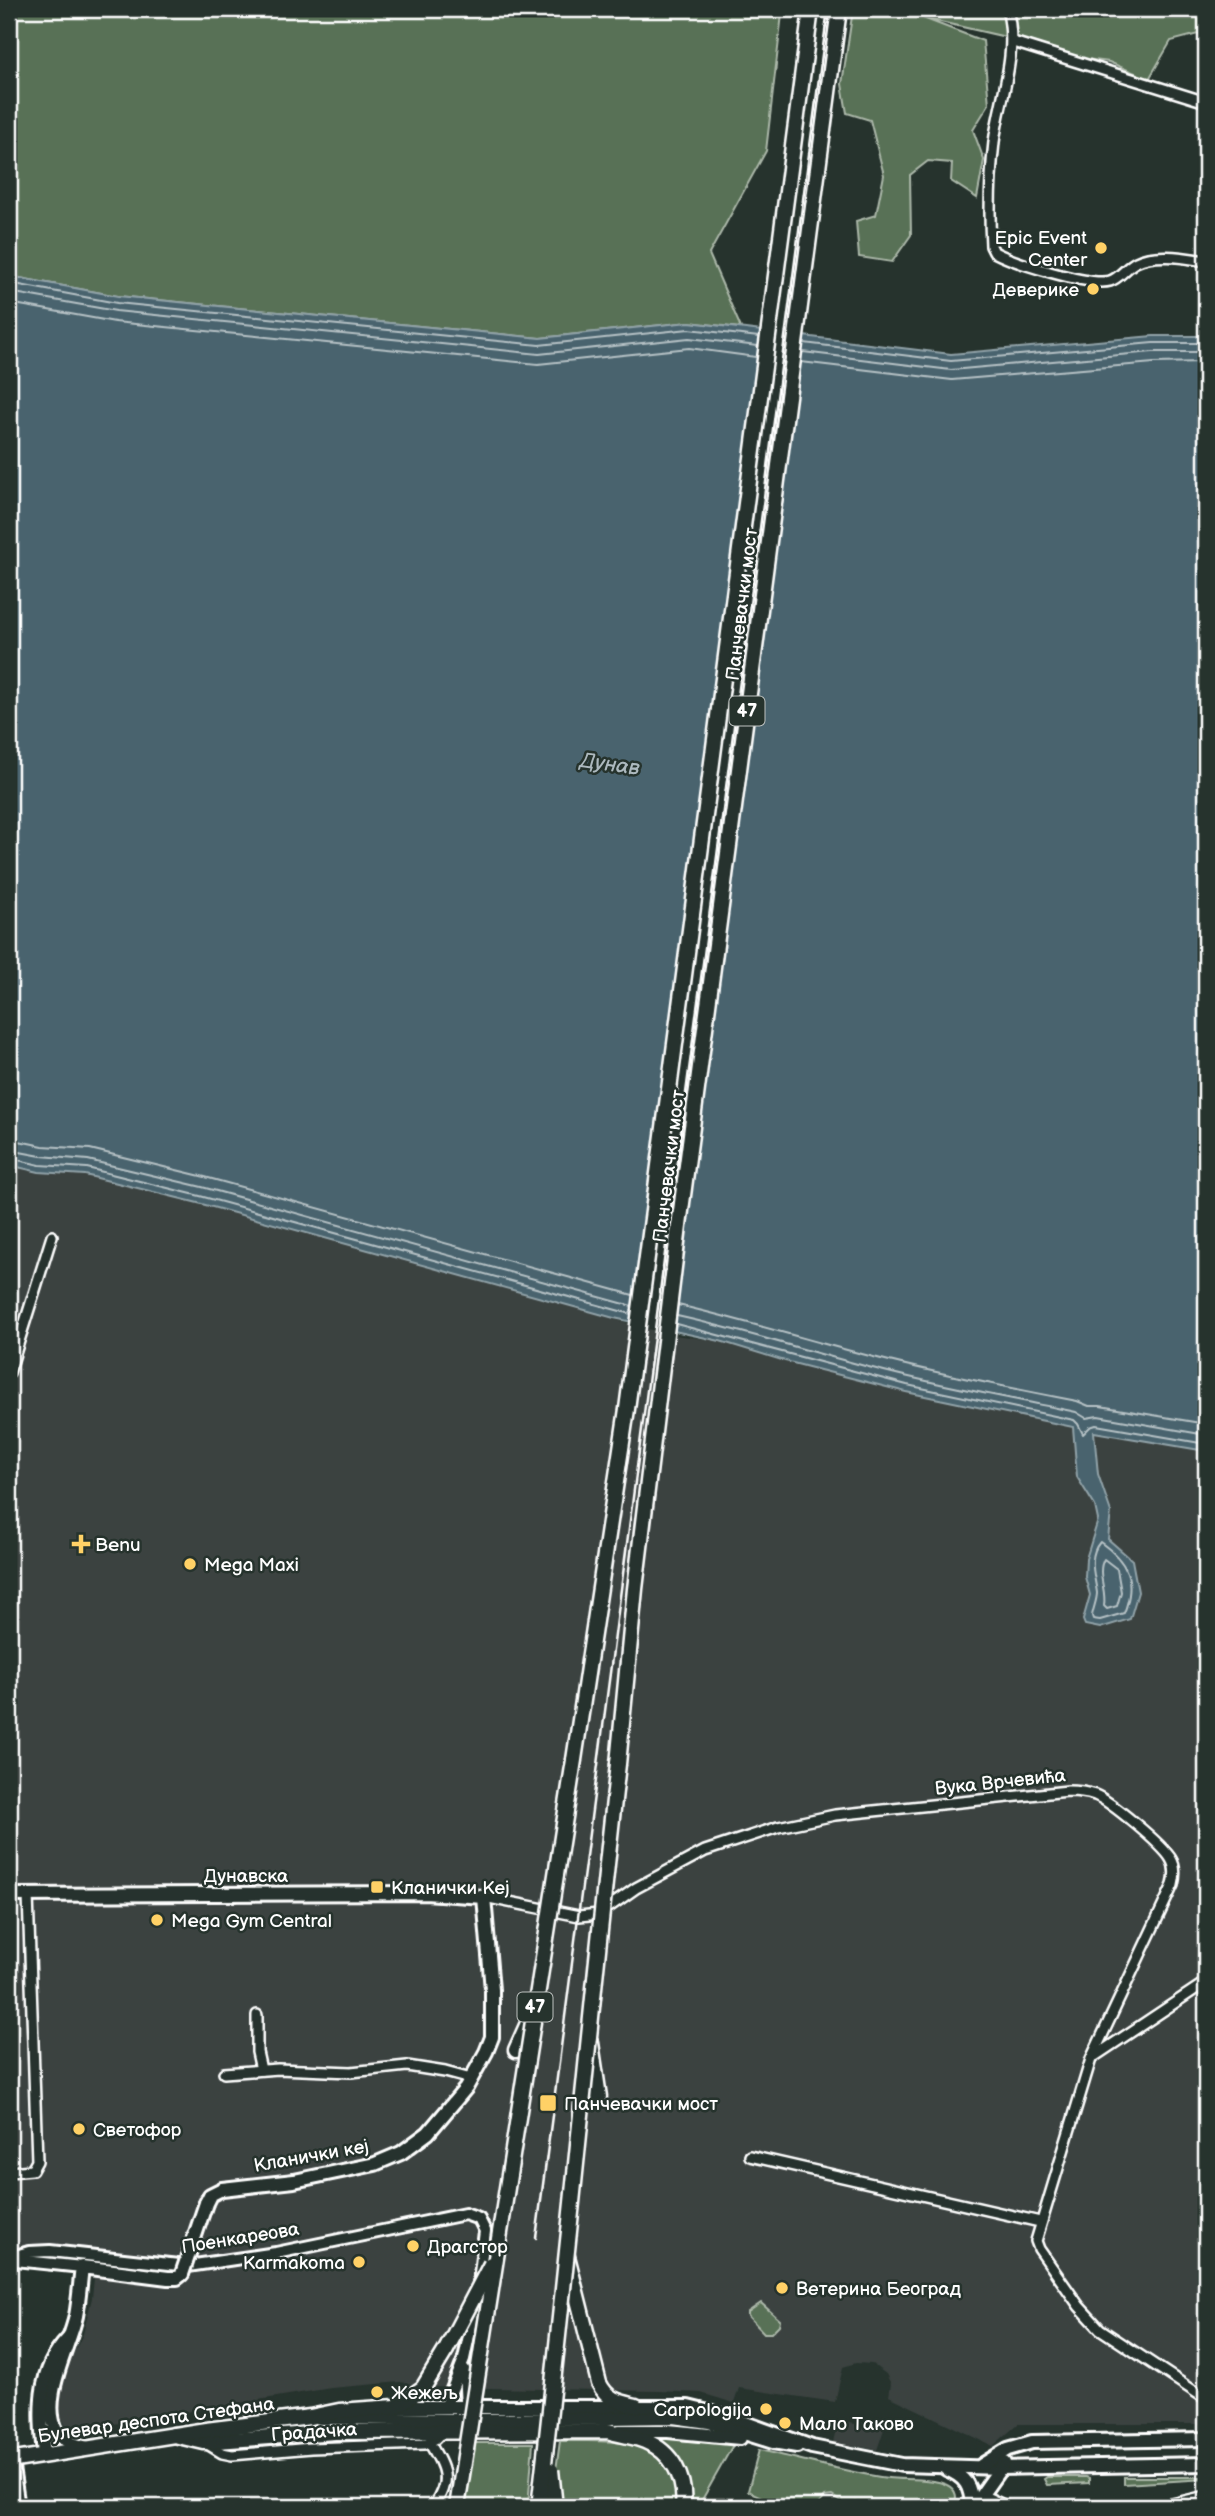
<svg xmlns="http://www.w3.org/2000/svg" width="1215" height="2516" font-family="'Balsamiq Sans',sans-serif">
	<rect width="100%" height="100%" fill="#26332d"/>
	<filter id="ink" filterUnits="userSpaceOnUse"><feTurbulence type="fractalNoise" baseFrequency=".0143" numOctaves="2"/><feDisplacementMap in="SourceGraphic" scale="14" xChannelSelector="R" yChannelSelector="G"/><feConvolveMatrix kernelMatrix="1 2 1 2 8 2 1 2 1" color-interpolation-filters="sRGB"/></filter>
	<g filter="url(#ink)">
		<!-- built -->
		<g fill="#3b4240">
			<polygon points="9,1165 39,1172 85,1175 198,1203 304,1230 666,1334 720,1341 785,1362 906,1392 1073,1427 1077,1477 1095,1506 1098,1520 1086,1559 1085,1577 1090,1595 1083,1620 1100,1628 1130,1619 1132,1560 1108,1539 1111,1512 1098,1474 1094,1432 1206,1451 1206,2424 1018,2424 993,2446 889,2396 891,2384 886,2374 872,2364 856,2363 843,2367 835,2402 739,2388 734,2403 701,2393 659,2391 433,2387 400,2382 331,2388 71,2431 66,2426 61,2417 58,2397 60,2381 83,2334 92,2298 97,2249 50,2244 9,2248"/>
			<polygon points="838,2421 854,2424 864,2422 884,2429 877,2450 833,2442"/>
		</g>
		<!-- green -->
		<g fill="#597156" stroke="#acb8aa" stroke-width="2">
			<polygon points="9,9 778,9 782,14 766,151 709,254 741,328 689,322 540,338 118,296 9,276"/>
			<polygon points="853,9 1206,9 1206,32 1171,41 1149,79 1109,62 1070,57 1032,43 923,18 983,41 989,104 973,130 984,160 977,198 951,181 952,163 928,161 910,175 911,235 892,262 859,257 856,221 876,215 884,175 870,120 847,113 842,84"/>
			<polygon points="761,2303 780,2320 779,2325 771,2333 764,2333 748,2316 748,2312"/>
			<polygon points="652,2437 693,2439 733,2445 698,2507 686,2507 688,2497"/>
			<path d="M560,2441C597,2442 647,2434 670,2470C676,2481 677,2496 674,2507H562L556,2470Z"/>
			<polygon points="467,2443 533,2443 528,2507 457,2507"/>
			<path d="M759,2450C801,2459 844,2472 888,2478C903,2480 934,2478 947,2485C957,2490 958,2498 953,2507H864L856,2502L848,2506L832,2496L825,2497L816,2507H783L748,2491Z"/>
			<polygon points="1047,2477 1086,2477 1089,2478 1089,2483 1047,2485 1044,2479"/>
			<polygon points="1124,2477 1206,2477 1206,2479 1124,2484"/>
		</g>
		<!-- water -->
		<polygon fill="#48646e" stroke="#91a2a8" stroke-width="2" points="9,276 118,296 540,338 689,322 951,354 1153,336 1206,336 1206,1451 1094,1432 1098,1474 1111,1512 1108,1539 1132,1560 1138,1592 1130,1619 1100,1628 1085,1625 1083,1620 1090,1595 1085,1577 1086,1559 1098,1520 1095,1506 1077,1477 1073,1427 906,1392 785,1361 720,1341 614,1318 198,1203 85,1175 39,1172 9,1165"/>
		<!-- pier -->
		<polygon fill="#26332d" points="761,327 805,333 674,1335 631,1325"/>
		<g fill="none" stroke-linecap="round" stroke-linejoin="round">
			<!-- shore -->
			<g stroke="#b6c1c5" stroke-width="2">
				<polyline points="9,283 117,303 539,345 689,329 759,337"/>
				<polyline points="9,292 116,311 539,354 689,338 758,346"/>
				<polyline points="9,303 115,322 538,364 689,348 756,357"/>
				<polyline points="804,343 951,361 1153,343 1206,343"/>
				<polyline points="803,352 951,370 1153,352 1206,352"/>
				<polyline points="801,362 952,380 1154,363 1206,362"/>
				<polyline points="9,1139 43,1146 90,1149 205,1177 633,1295"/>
				<polyline points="9,1150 41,1156 88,1160 202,1187 632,1306"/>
				<polyline points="9,1158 40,1165 87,1168 200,1196 631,1314"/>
				<path d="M678,1305C756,1323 832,1348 910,1366C965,1379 1021,1390 1077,1401L1089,1406H1100L1206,1424"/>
				<path d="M677,1316C755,1333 831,1359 909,1377C964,1390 1020,1400 1076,1412L1086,1418L1098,1416L1206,1435"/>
				<polyline points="676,1324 907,1385 1074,1420 1078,1424 1083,1434 1090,1427 1096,1425 1206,1444"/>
				<path d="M1100,1542C1127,1561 1137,1580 1124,1613L1100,1620L1093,1619L1092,1616C1093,1609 1097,1600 1097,1593C1095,1576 1087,1557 1100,1542Z"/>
				<path d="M1104,1559L1117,1569L1121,1592L1117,1606L1107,1609L1104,1606C1107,1590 1096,1573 1104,1559Z"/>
			</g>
			<!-- minor casing -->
			<g stroke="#fff" stroke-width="14">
				<g id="minor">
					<path d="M1007,9C1019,54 1000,97 994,142C990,177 989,211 991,246L994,252C1013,262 1090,287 1110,281C1120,278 1126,267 1136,262C1155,252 1186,258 1206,261"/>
					<polyline points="1013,42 1206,102"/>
					<polyline points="9,1373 52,1236"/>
					<path d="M484,1897L579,1916L599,1914L636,1888L705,1851L778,1827L835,1815L1068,1791C1077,1791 1086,1792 1095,1795C1110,1801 1163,1845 1171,1859C1176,1867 1175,1877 1173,1885L1091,2059L1036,2241L1039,2249L1079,2306L1100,2329L1206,2399"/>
					<polyline points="257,2015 257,2052 261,2070"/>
					<polyline points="1092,2058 1206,1982"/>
					<polyline points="224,2073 278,2069 351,2072 407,2066 445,2072 471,2079"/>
					<polyline points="750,2156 1040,2222"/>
					<polyline points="9,2172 32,2170 37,2161 28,1895"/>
					<polyline points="204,2442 222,2453 232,2455 311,2448 425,2444 435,2439 442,2432"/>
					<path d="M429,2442C445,2469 452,2480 433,2507"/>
					<polyline points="982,2495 1008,2507"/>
					<polyline points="1159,2507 1206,2496"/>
				</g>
			</g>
			<!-- tertiary casing -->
			<g stroke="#fff" stroke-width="16">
				<g id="tertiary">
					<polyline points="9,2258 29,2252 50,2251 188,2266 276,2253 465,2214 479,2219 485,2231 479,2282"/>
					<polyline points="15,2260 82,2267"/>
					<polyline points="464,2369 466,2408"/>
					<polyline points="445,2407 464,2359 477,2298"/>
				</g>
			</g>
			<!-- secondary casing -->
			<g stroke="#fff" stroke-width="18">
				<g id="secondary">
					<polyline points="9,1895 425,1893 484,1897 492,1990 492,2037 486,2052 466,2088 428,2133 401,2153 375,2164 294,2181 222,2189 210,2195 206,2203"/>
					<polyline points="396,2407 688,2407 729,2417 812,2447 902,2465 1001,2468 1206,2464"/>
					<polyline points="319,2418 477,2420 673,2417 709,2422 773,2442 797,2446"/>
					<polyline points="619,2431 668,2431 740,2438"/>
					<path d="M87,2448C77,2445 64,2442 58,2433C38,2402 69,2348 76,2316C79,2300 80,2283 82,2267L168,2278H177L182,2274"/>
					<path d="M44,2455C40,2413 36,2372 68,2339"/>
					<polyline points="11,2461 18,2507"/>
					<polyline points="982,2465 1008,2449 1032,2442 1206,2439"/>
					<path d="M946,2469C966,2477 971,2486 972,2507"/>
					<polyline points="973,2507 1004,2463"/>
				</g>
			</g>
			<!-- primary casing -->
			<g stroke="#fff" stroke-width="19">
				<g id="primary">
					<polyline points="574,1760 627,1409 811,9"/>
					<polyline points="618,1764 635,1589 679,1226 839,9"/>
					<polyline points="591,2043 599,2097"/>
					<polyline points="516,2050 533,2012"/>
					<path d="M567,2256L599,2383C607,2400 619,2402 636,2406"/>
					<path d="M174,2435L204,2442L335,2432L608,2431C620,2435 633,2436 645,2441C673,2452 686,2479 683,2507"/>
					<polyline points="9,2461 206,2430 310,2417 339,2411 396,2407 423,2388 446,2350"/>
				</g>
			</g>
			<!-- minor -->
			<use href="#minor" stroke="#26332d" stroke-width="9"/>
			<!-- tertiary -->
			<use href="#tertiary" stroke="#26332d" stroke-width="10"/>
			<!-- secondary -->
			<use href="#secondary" stroke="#26332d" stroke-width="12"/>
			<!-- primary -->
			<use href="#primary" stroke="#26332d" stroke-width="14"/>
			<!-- rail -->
			<polyline stroke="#fff" stroke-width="2.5" points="536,2238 828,9"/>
			<!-- secondary-bridge casing -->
			<g stroke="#fff" stroke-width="18" stroke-linecap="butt">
				<polyline id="secondary-bridge" points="182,2274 206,2203"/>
			</g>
			<!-- primary-bridge casing -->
			<g stroke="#fff" stroke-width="19" stroke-linecap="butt">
				<g id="primary-bridge">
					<polyline points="446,2350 491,2264"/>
					<polyline points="551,2470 555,2507"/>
					<polyline points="457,2507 574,1760"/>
					<path d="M539,2507C568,2260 590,2012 618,1764"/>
				</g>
			</g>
			<!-- secondary-bridge -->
			<use href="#secondary-bridge" stroke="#26332d" stroke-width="12"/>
			<!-- primary-bridge -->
			<use href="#primary-bridge" stroke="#26332d" stroke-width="14"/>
		</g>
	</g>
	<!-- markers -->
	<g fill="#ffd166" stroke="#26332d" stroke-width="2.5">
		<circle cx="1101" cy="248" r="7"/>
		<circle cx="1093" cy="289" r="7"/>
		<path d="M77.5 1533.5h7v7h7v7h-7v7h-7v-7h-7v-7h7z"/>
		<circle cx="190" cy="1564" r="7"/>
		<rect x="370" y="1880" width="14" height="14" rx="3.5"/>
		<circle cx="157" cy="1920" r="7"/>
		<rect x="539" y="2094" width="18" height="18" rx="3.5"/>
		<circle cx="79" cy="2129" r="7"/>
		<circle cx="413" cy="2246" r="7"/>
		<circle cx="359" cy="2262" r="7"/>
		<circle cx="782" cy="2288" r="7"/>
		<circle cx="377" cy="2392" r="7"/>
		<circle cx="766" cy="2409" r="7"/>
		<circle cx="785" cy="2423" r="7"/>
	</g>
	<g text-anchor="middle" stroke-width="5" stroke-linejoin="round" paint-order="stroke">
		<!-- shield labels -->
		<g fill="#26332d" stroke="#bec2c0" stroke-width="2">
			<rect x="729.5" y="696.5" width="35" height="29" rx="5"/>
			<rect x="517.5" y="1992.5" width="35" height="29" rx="5"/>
		</g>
		<g font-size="18" font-weight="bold" fill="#fff">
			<text x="747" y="717">47</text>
			<text x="535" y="2013">47</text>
		</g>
		<!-- poi labels -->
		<g font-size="19" fill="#fff" stroke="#26332d" text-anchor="start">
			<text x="1087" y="244" text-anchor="end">Epic Event<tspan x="1087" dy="22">Center</tspan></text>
			<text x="1079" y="296" text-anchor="end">Деверике</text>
			<text x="95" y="1551">Benu</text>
			<text x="204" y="1571">Mega Maxi</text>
			<text x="391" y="1894">Кланички Кеј</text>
			<text x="171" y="1927">Mega Gym Central</text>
			<text x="564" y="2110">Панчевачки мост</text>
			<text x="93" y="2136">Светофор</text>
			<text x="427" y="2253">Драгстор</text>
			<text x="345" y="2269" text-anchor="end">Karmakoma</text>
			<text x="796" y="2295">Ветерина Београд</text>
			<text x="391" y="2399">Жежељ</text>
			<text x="752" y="2416" text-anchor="end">Carpologija</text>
			<text x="799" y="2430">Мало Таково</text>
		</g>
		<!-- street labels -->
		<g font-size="19" fill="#fff" stroke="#26332d">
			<text transform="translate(741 604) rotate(-83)" y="7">Панчевачки мост</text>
			<text transform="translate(668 1166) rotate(-83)" y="7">Панчевачки мост</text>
			<text transform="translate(1000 1781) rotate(-6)" y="7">Вука Врчевића</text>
			<text x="246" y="1882">Дунавска</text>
			<text transform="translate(311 2155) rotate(-10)" y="7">Кланички кеј</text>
			<text transform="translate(240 2237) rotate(-9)" y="7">Поенкареова</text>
			<text transform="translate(156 2419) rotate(-8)" y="7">Булевар деспота Стефана</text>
			<text transform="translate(314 2431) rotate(-4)" y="7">Градачка</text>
		</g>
		<!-- water labels -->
		<g font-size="21" font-style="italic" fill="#adb9be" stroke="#26332d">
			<text transform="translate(610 764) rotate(8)" y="7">Дунав</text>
		</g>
	</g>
	<!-- margin -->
	<rect width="1215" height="2516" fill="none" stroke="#26332d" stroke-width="35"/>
	<rect x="18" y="18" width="1180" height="2481" fill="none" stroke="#fff" stroke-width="2.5" filter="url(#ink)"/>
</svg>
